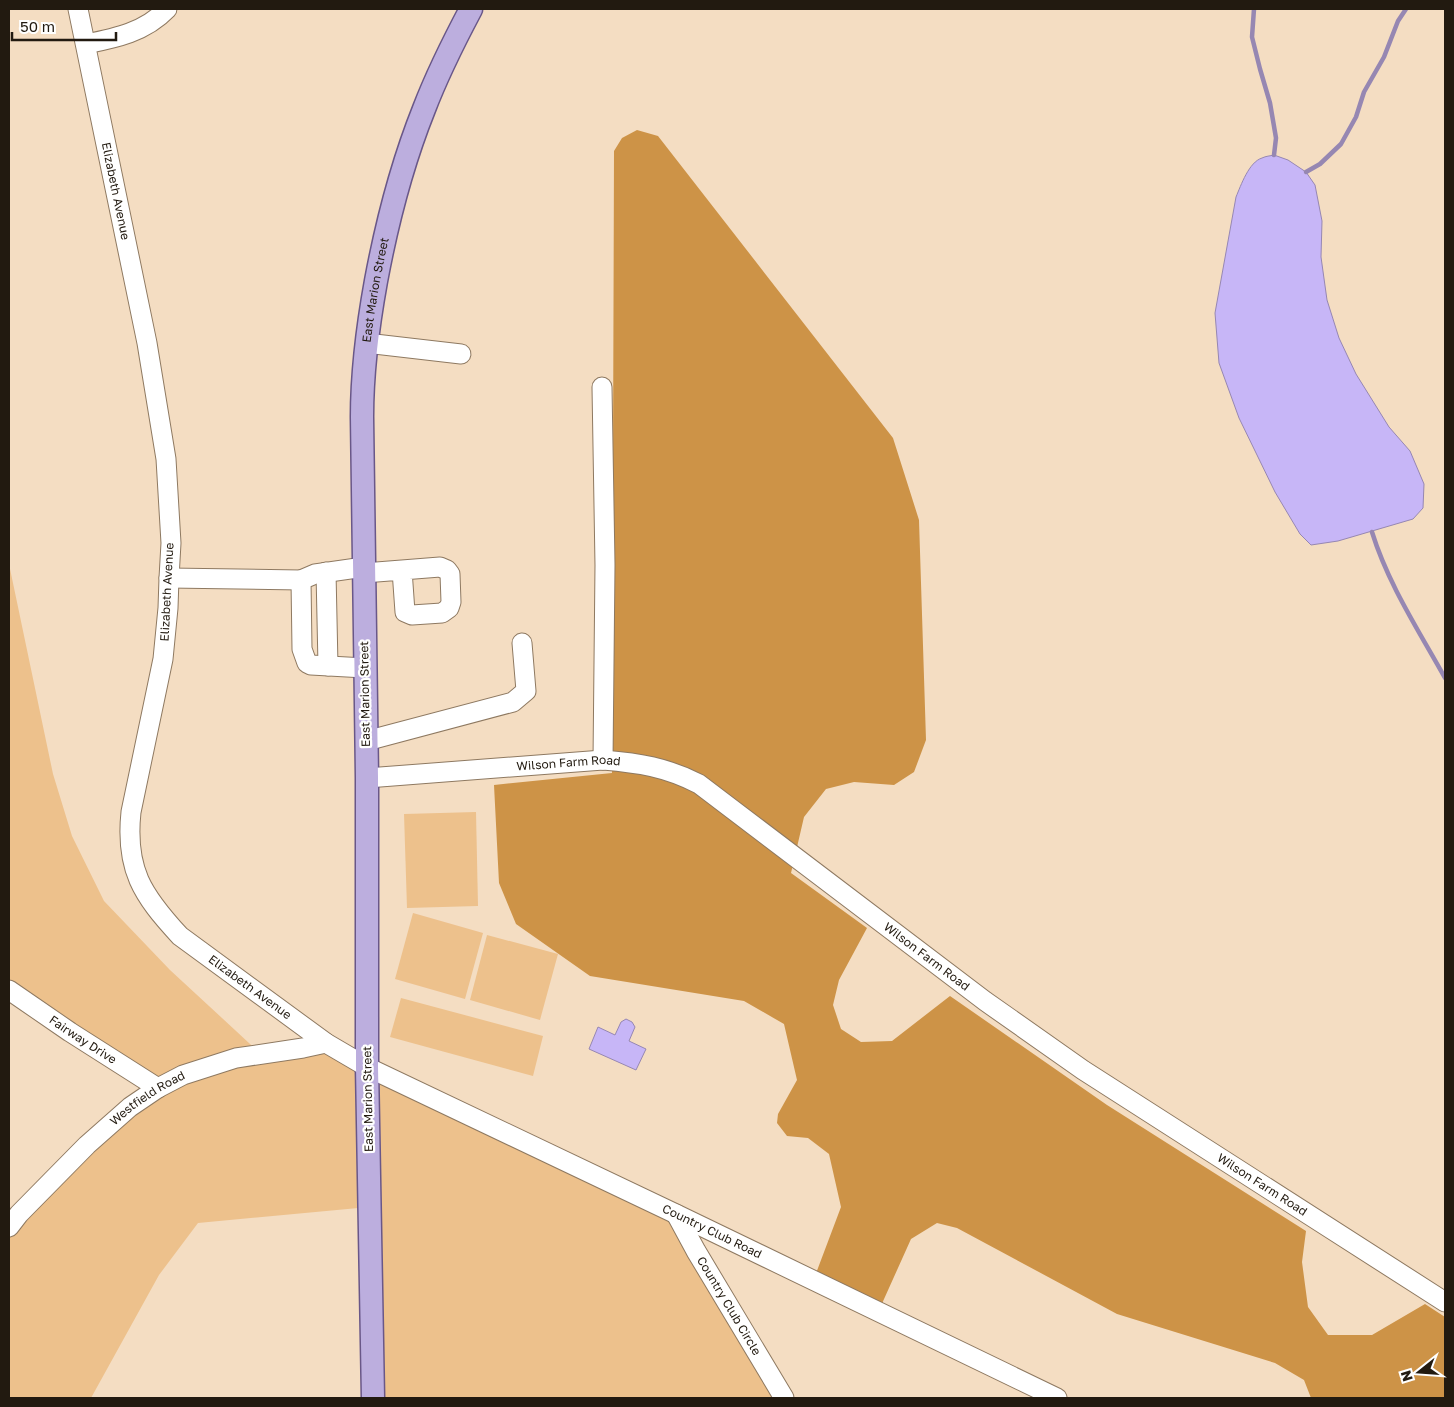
<svg xmlns="http://www.w3.org/2000/svg" width="1454" height="1407" font-family="'Golos Text',sans-serif">
	<rect width="100%" height="100%" fill="#f4ddc2"/>
	<!-- green -->
	<g fill="#edc18c">
		<polygon points="9,564 53,774 72,836 104,901 170,970 261,1054 326,1043 676,1214 784,1398 373,1398 369,1207 198,1223 159,1275 91,1398 9,1398 9,1227 158,1088 9,990"/>
		<polygon points="476,812 478,906 407,908 404,814"/>
		<polygon points="413,913 483,933 465,999 395,979"/>
		<polygon points="487,935 558,954 540,1020 470,1000"/>
		<polygon points="401,998 543,1036 533,1076 390,1037"/>
	</g>
	<!-- forest -->
	<polygon fill="#cd9347" points="637,130 658,136 893,438 919,520 926,740 914,772 894,785 854,782 826,789 804,817 791,873 867,928 839,980 833,1005 841,1029 861,1042 892,1041 950,996 1107,1105 1306,1231 1302,1262 1308,1307 1328,1335 1372,1335 1425,1304 1445,1317 1445,1398 1311,1398 1304,1380 1275,1363 1117,1314 957,1228 937,1223 911,1239 880,1308 815,1276 841,1207 829,1154 808,1138 787,1136 777,1123 778,1114 797,1080 784,1024 744,1001 590,976 516,924 499,883 494,785 612,773 614,151 622,138"/>
	<!-- water -->
	<g fill="#c7b6f7" stroke="#9687b2">
		<path d="M1274,155L1288,160L1306,172L1315,185L1322,221L1321,257L1327,300L1339,338L1356,374L1389,427L1410,451L1424,484L1423,508L1413,519L1338,541L1311,545L1300,534L1275,492L1239,418L1219,363L1215,313L1236,197C1241,185 1249,162 1262,158C1266,156 1270,156 1274,155Z"/>
		<polygon points="626,1019 632,1022 635,1027 629,1041 646,1049 636,1070 589,1049 598,1027 615,1035 621,1022"/>
	</g>
	<g fill="none" stroke-linecap="round" stroke-linejoin="round">
		<!-- stream -->
		<g stroke="#9687b2" stroke-width="4.5">
			<polyline points="1254,9 1252,37 1260,69 1270,103 1276,138 1274,155"/>
			<polyline points="1306,172 1320,164 1341,144 1356,117 1364,92 1384,57 1398,21 1406,9"/>
			<path d="M1372,532C1388,584 1419,631 1445,678"/>
		</g>
		<!-- minor casing -->
		<g stroke="#8e7961" stroke-width="21">
			<g id="minor">
				<path id="s1" d="M78,9L147,343L166,459L171,543L169,578L168,608L163,659L131,812C125,869 142,895 180,936L326,1043L367,1067L676,1214L1057,1398"/>
				<path d="M86,44C116,38 145,32 167,9"/>
				<polyline points="366,343 461,354"/>
				<polyline points="602,387 605,565 603,760"/>
				<polyline points="364,567 315,574 301,580 302,649 307,663 311,665 365,668"/>
				<polyline points="326,572 328,666"/>
				<polyline points="364,573 440,567 447,570 450,574 451,602 449,608 442,613 412,615 405,612 402,570"/>
				<polyline points="169,578 301,580"/>
				<polyline points="366,741 513,702 526,691 522,643"/>
				<path id="s2" d="M367,778L603,760C639,763 666,767 699,784L985,1001L1083,1070L1445,1302"/>
				<path id="s3" d="M9,990L70,1032L158,1088"/>
				<path id="s4" d="M676,1214L696,1251L784,1398"/>
				<path id="s5" d="M9,1227L19,1214L87,1145L130,1107L158,1088L183,1075L236,1058L303,1048L326,1043"/>
			</g>
		</g>
		<!-- major casing -->
		<g stroke="#695788" stroke-width="25">
			<g id="major">
				<path id="s6" d="M373,1398L367,1067V778L362,417C362,371 368,325 376,281C387,222 402,164 424,109C437,75 454,41 471,9"/>
			</g>
		</g>
		<!-- minor -->
		<use href="#minor" stroke="#fff" stroke-width="19"/>
		<!-- major -->
		<use href="#major" stroke="#bcaede" stroke-width="22"/>
	</g>
	<g text-anchor="middle" stroke-width="4.5" stroke-linejoin="round" paint-order="stroke">
		<!-- street labels -->
		<g font-size="12" fill="#221a10" stroke="#fff">
			<text dy="4" stroke="none"><textPath href="#s1" startOffset="186">Elizabeth Avenue</textPath></text>
			<text dy="4" stroke="none"><textPath href="#s6" startOffset="1109">East Marion Street</textPath></text>
			<text transform="translate(167 592) rotate(-87)" y="4">Elizabeth Avenue</text>
			<text transform="translate(365 694) rotate(-91)" y="4">East Marion Street</text>
			<text dy="4" stroke="none"><textPath href="#s2" startOffset="202">Wilson Farm Road</textPath></text>
			<text dy="4" stroke="none"><textPath href="#s2" startOffset="622">Wilson Farm Road</textPath></text>
			<text dy="4" stroke="none"><textPath href="#s1" startOffset="1041">Elizabeth Avenue</textPath></text>
			<text dy="4" stroke="none"><textPath href="#s3" startOffset="89">Fairway Drive</textPath></text>
			<text transform="translate(368 1099) rotate(-91)" y="4">East Marion Street</text>
			<text dy="4" stroke="none"><textPath href="#s5" startOffset="190">Westfield Road</textPath></text>
			<text dy="4" stroke="none"><textPath href="#s2" startOffset="1028">Wilson Farm Road</textPath></text>
			<text dy="4" stroke="none"><textPath href="#s1" startOffset="1565">Country Club Road</textPath></text>
			<text dy="4" stroke="none"><textPath href="#s4" startOffset="106">Country Club Circle</textPath></text>
		</g>
	</g>
	<!-- border -->
	<rect width="1454" height="1407" fill="none" stroke="#221a10" stroke-width="20"/>
	<!-- north arrow -->
	<g transform="translate(1419 1372) rotate(253)" stroke="#ffffff" stroke-width="4" paint-order="stroke">
	<path d="M0-4L9 19L0 12L-9 19Z" fill="#221a10"/>
	<text y="-8" font-size="14" font-weight="bold" text-anchor="middle" fill="#221a10">N</text>
	</g>
	<!-- scale -->
	<path d="M12 32v8h104v-8" fill="none" stroke="#221a10" stroke-width="2.5"/>
	<text x="20" y="32" font-size="15" fill="#221a10" stroke="#ffffff" stroke-width="4" paint-order="stroke">50 m</text>
</svg>
